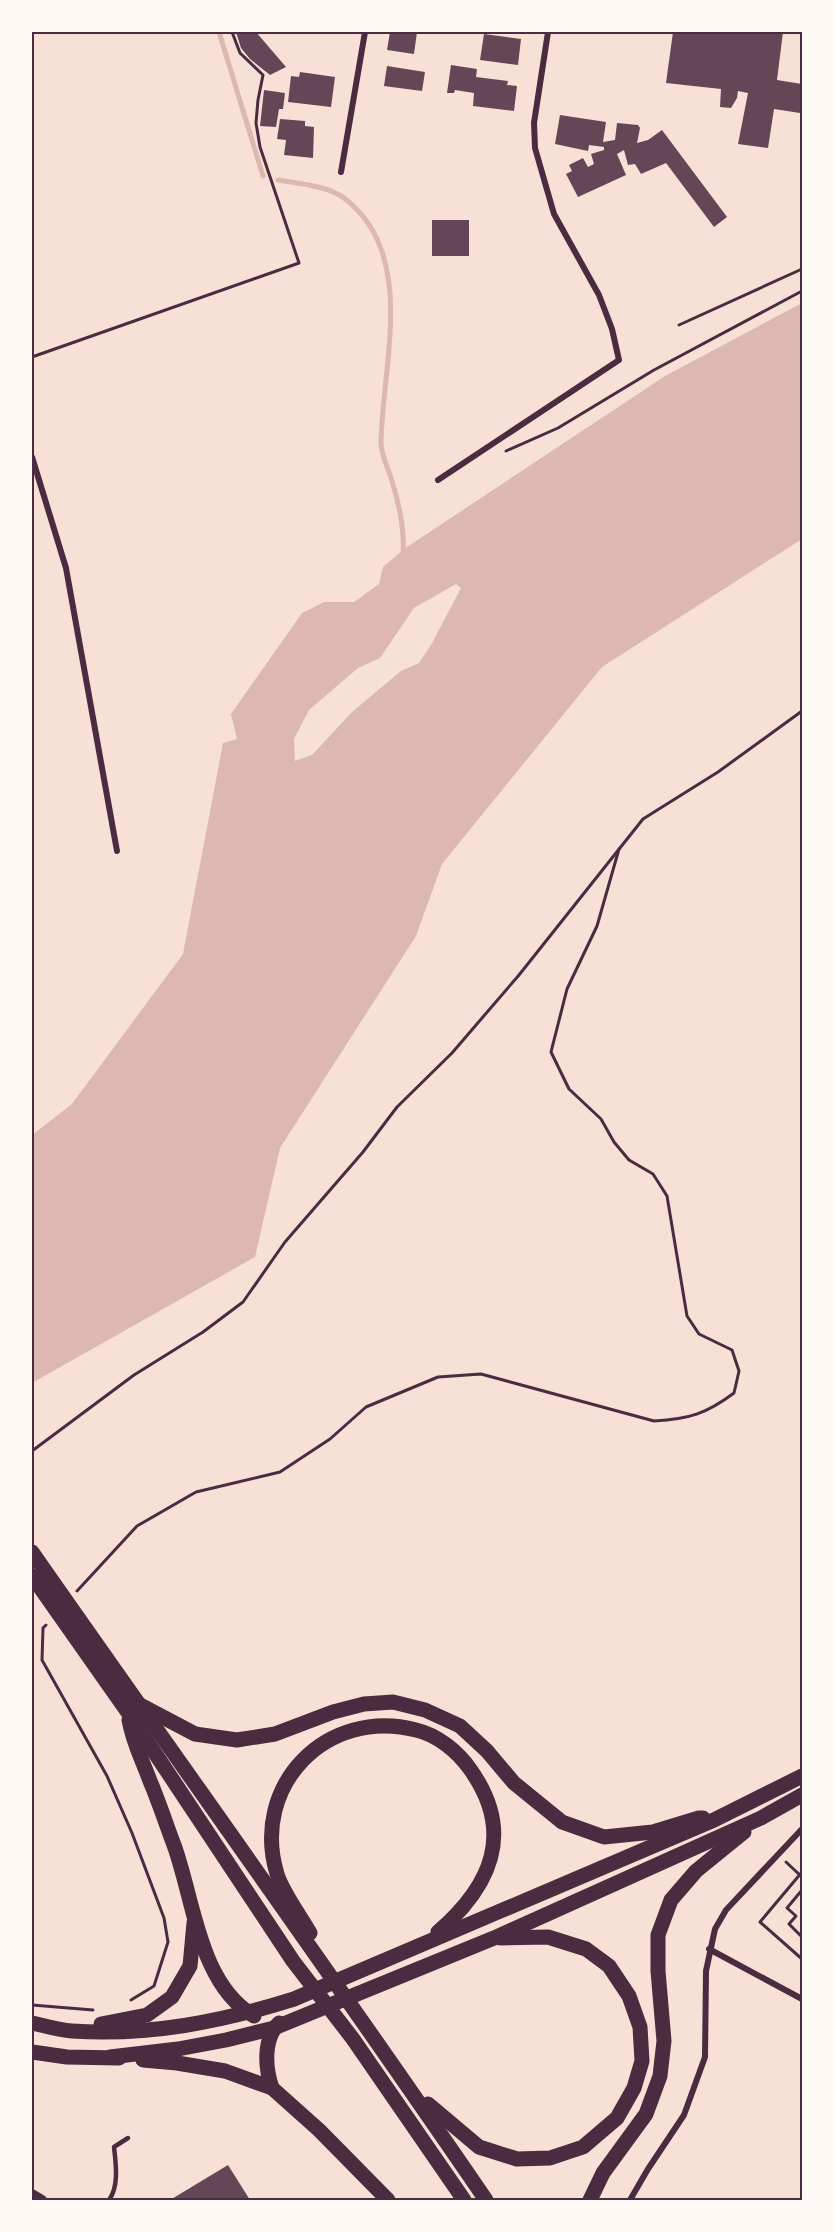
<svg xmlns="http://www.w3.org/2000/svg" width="834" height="2232" font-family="'Sofia Sans Condensed',sans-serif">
	<rect width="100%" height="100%" fill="#f7e1d7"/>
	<!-- water -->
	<path fill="#dcb8b0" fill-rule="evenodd" d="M802,303V539L602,667L442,864L416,936L280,1148L255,1257L32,1383V1135L72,1104L183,954L223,743L237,739L231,714L302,613L324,602H354L379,584L383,567L404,549L665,376ZM456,584L461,588L431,645L419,663L401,671L352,712L312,755L295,761L294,739L309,710L358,668L380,658L414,608Z"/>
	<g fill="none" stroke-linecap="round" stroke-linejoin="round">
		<!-- stream -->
		<g stroke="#dcb8b0" stroke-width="5">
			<polyline points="219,32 263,176"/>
			<path d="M278,180C297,183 328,186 344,198C418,254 382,365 381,443C381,454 388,468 391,478C399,503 405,528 403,554"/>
		</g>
	</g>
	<!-- building -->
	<g fill="#644757">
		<polygon points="236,32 256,32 286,67 270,75 250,59 241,48"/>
		<polygon points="390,32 417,32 414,54 387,50"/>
		<polygon points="673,32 783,32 777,80 802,84 800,113 774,109 768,148 738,144 748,93 738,91 737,98 731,108 720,107 721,89 666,83"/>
		<polygon points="484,34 521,39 518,65 480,60"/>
		<polygon points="451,65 477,69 476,77 508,81 507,85 517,86 514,111 473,106 474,93 455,90 454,93 447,93"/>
		<polygon points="387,66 425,72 422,91 384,86"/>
		<polygon points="300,72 335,77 331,107 288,102 291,76 299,77"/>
		<polygon points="264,90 285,93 283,109 279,109 276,127 260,126"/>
		<polygon points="560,115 606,122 603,142 615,140 617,123 638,125 640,128 637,143 648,140 662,130 727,217 714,227 666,163 641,174 635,164 628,165 624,150 617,154 626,175 578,197 566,174 572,171 569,165 583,158 588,167 594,164 591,154 604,150 604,147 589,145 588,151 555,144"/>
		<polygon points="280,119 305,121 305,126 314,127 313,158 284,155 286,140 277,139"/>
		<rect x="432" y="220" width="37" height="36"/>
		<polygon points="228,2165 250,2200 170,2200"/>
	</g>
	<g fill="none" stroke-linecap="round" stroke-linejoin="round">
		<!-- path -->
		<g stroke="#4a2c40" stroke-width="3">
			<polyline points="679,325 802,269"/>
			<polyline points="32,357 299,263 260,147 256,123 258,100 263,75 240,53 232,32"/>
			<polyline points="506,451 558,428 654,370 802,291"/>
			<polyline points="32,1451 134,1375 203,1332 243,1302 285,1242 363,1152 397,1107 452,1053 519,975 643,819 718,772 802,711"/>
			<path d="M77,1591L137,1526L196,1492L280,1472L330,1439L366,1407L438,1377L481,1374L654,1421C689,1419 706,1414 734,1393L739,1371L732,1350L699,1334L687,1316L667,1196L653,1174L629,1160L614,1142L601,1119L569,1089L551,1052L567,989L597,926L619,849"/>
			<polyline points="46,1625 43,1628 42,1660 107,1776 132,1833 164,1918 168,1942 154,1986 131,2000"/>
			<polyline points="786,1862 802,1877"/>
			<polyline points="802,1872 760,1922 802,1959"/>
			<polyline points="802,1890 787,1908 796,1916 789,1924 802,1937"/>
			<polyline points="32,2005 93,2010"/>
		</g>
		<!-- service -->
		<path stroke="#4a2c40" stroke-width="4.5" d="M109,2200C119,2187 116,2164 114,2147L128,2138"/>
		<!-- minor -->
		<g stroke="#4a2c40" stroke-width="6">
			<polyline points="341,172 365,32"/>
			<polyline points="32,457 66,568 117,851"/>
			<polyline points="438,480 619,360 612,329 599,295 554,214 535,148 534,123 548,32"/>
			<polyline points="709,1949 802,1999"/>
			<polyline points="630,2200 648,2169 684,2115 705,2057 706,1971 715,1929 726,1910 802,1829"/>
		</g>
		<!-- tertiary -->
		<polyline stroke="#4a2c40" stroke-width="10" points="32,2194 42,2200"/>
		<!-- primary -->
		<g stroke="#4a2c40" stroke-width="15">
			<path d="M32,1552C183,1768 337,1982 486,2200"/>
			<polyline points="32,1576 129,1714 293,1961 353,2039 464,2200"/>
			<polyline points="140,1705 195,1734 237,1740 275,1734 333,1712 364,1704 393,1702 425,1710 460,1726 487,1751 514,1783 562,1822 604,1837 653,1832 699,1818 703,1818"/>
			<path d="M129,1720C133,1743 142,1759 150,1781C159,1802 166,1824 174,1845C194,1900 199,1984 254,2016"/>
			<path d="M310,1933C301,1917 282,1891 277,1874C250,1785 327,1707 416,1730C438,1735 458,1752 470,1769C515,1832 492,1885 438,1932"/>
			<path d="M32,2023C45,2026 59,2030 72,2031C149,2036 221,2022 294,1999L714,1820L802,1776"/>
			<polyline points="101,2024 147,2015 172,1997 190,1966 194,1923"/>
			<polyline points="32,2052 67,2057 119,2058"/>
			<polyline points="110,2057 178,2049 226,2040 274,2028 494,1938 761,1818 802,1795"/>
			<polyline points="143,2060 177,2063 225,2071 272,2088 319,2130 388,2200"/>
			<path d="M272,2088C265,2068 263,2039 279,2023"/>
			<polyline points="428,2104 479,2147 517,2159 550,2158 583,2147 617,2118 634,2088 642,2061 640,2027 629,1996 609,1966 586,1949 548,1937 500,1938"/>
			<polyline points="590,2200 603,2173 646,2114 660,2076 664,2041 658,1971 658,1935 671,1900 696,1871 744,1832"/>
		</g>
	</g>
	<!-- border -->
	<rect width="834" height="2232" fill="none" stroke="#fffaf5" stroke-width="66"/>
	<rect x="33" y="33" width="768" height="2166" fill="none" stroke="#4a2c40" stroke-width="2"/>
</svg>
